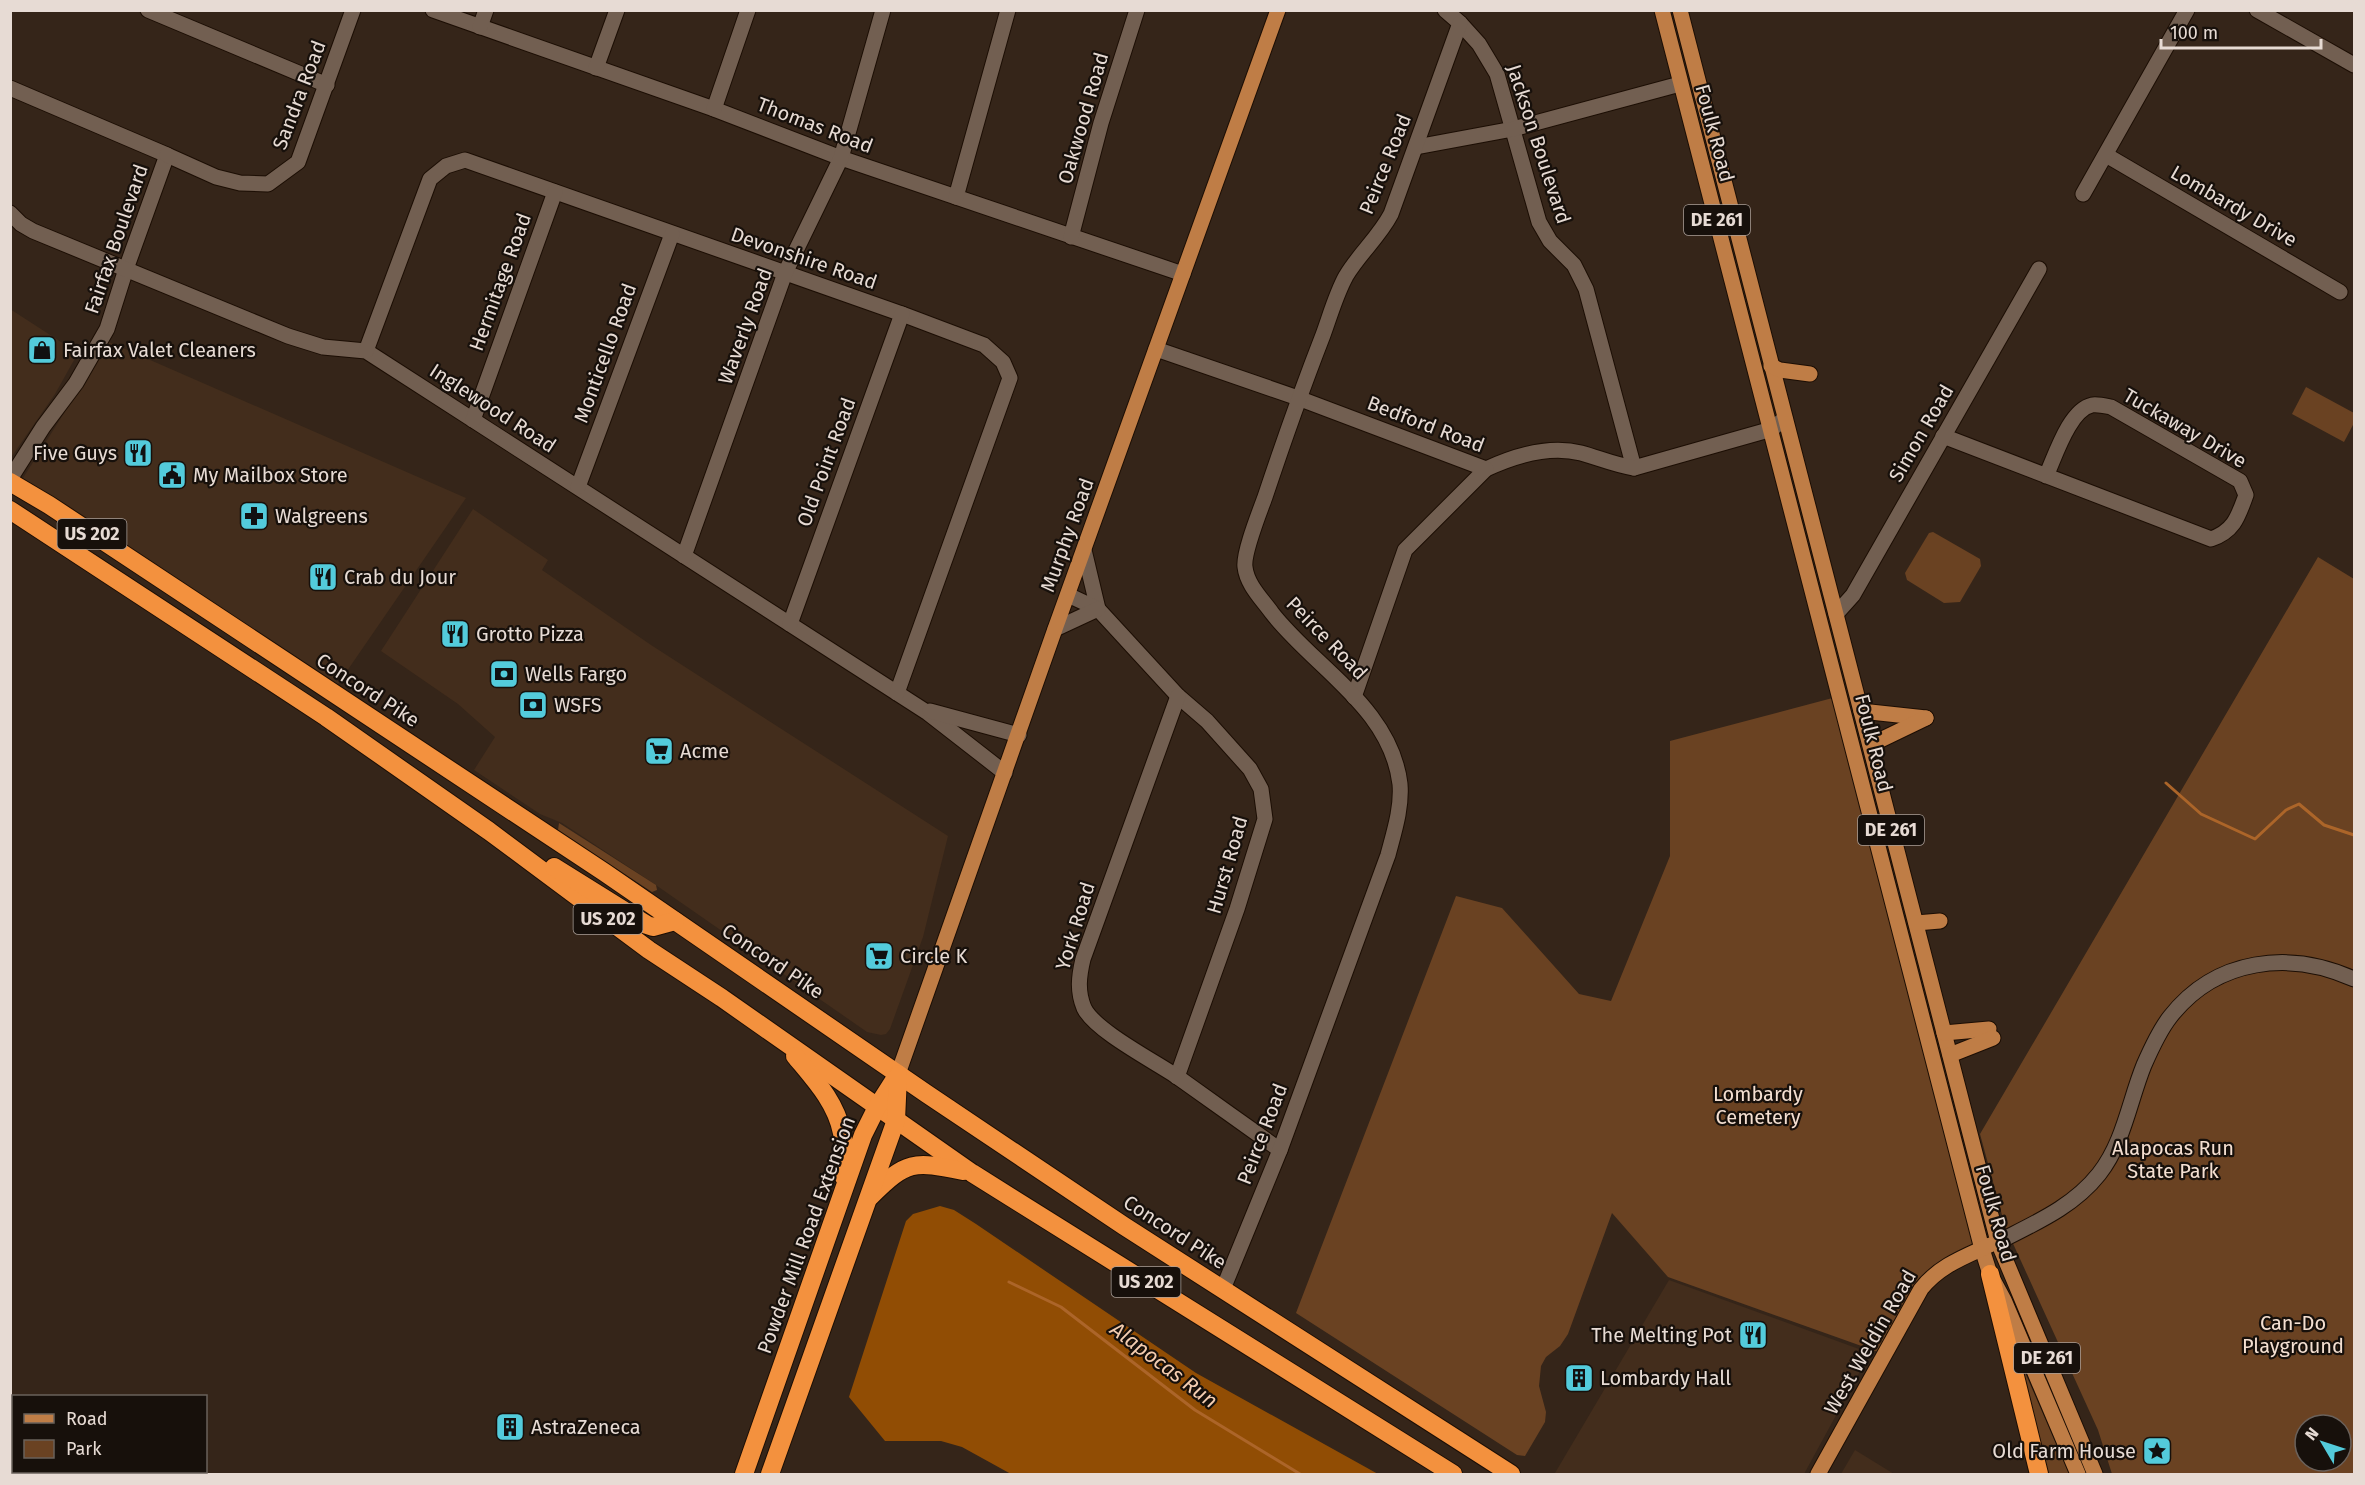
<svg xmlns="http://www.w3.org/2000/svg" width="2365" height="1485" font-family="'Fira Sans',sans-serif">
	<rect width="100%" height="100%" fill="#352519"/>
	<!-- built -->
	<g fill="#432d1c">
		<polygon points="10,309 78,353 55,394 12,456"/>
		<polygon points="109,342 466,498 336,687 23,478"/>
		<polygon points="473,509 548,560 542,570 651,645 948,836 923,937 890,1029 886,1034 881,1035 867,1032 650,881 562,823 540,814 474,770 495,737 458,704 381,651"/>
		<polygon points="1669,1280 1870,1353 1804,1474 1555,1473"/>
		<polygon points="1855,1450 1894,1474 1841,1474"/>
	</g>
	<!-- green -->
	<g fill="#6a4222" fill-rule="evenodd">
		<polygon points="2306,387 2354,413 2354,423 2344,442 2292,414"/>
		<polygon points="1933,532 1980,559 1981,566 1960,602 1944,603 1907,580 1905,573 1929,533"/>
		<path d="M2318,557L2354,579V1474H2112L2098,1430L2005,1226L1980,1134ZM2305,1425H2341V1461H2305Z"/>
		<polygon points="1840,696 1982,1249 1944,1267 1884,1354 1668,1277 1612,1213 1568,1334 1560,1346 1546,1357 1541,1366 1539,1386 1546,1412 1545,1422 1525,1456 1517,1455 1296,1313 1456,896 1502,908 1579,994 1611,1001 1670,856 1670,741"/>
		<polygon points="559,823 656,885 657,890 652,892 558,830"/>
		<polygon points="2017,1354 2069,1474 2047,1474"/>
	</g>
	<!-- forest -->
	<polygon fill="#914d04" points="940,1206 954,1210 976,1224 1196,1373 1378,1474 1011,1474 962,1447 941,1441 885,1441 849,1397 906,1221 913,1214"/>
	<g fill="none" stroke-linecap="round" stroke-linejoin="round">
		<!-- stream -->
		<g stroke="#ac6529" stroke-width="3">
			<polyline points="2166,783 2201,814 2255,839 2286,810 2299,804 2324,825 2354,835"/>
			<polyline points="1009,1282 1061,1307 1195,1410 1300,1474"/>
		</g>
		<!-- minor casing -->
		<g stroke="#1c0e04" stroke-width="17">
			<g id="minor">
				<polyline points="148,10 327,85"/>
				<polyline points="433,10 714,109 841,158 1183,274"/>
				<polyline points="1445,10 1460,23 1479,44 1497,74 1539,222 1550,241 1574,265 1586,289 1634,468"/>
				<polyline points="2257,10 2354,65"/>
				<polyline points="480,27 486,10"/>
				<polyline points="596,68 617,10"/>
				<polyline points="10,88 167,155 126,269 107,329 76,383 43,427 10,479"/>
				<polyline points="714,109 748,10"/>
				<polyline points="1416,147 1513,129 1680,84"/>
				<polyline points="167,155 216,177 240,183 268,184 298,162 353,10"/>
				<polyline points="2106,155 2340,292"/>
				<polyline points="2083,194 2187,10"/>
				<polyline points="956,197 1008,10"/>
				<polyline points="10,213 21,224 33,231 288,336 323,347 366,351 928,713 1005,773"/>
				<polyline points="1071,237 1101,123 1137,10"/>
				<path d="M1156,349L1298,398L1486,469C1514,456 1550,445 1581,453C1599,458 1615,465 1634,468L1772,429L1785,418"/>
				<polyline points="366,351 430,179 446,166 465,160 902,314 984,345 1003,362 1010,378 897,693"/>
				<polyline points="473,420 555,192"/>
				<path d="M1943,436L2211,539C2234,531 2238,517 2246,495L2240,481L2111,407C2106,406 2097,404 2092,405C2069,410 2055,457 2046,476"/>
				<polyline points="578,487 672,234"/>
				<polyline points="1084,550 1098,609"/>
				<polyline points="684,556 785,273 841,158 883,10"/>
				<polyline points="1068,595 1098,609 1178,696 1207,721 1250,769 1261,789 1265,819 1237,909 1177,1077"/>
				<polyline points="1836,614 1853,595 2039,269"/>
				<polyline points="790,624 902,314"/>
				<polyline points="1055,629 1098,609"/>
				<path d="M1178,696L1083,959C1079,976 1077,991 1084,1008C1095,1031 1156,1062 1179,1078C1213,1102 1246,1126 1280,1150"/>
				<polyline points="1354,697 1405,550 1486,469"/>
				<polyline points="930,711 1019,735"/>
				<path d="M1998,1242C2035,1223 2073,1207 2099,1174C2124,1142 2129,1102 2144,1065C2151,1049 2159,1031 2170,1017C2216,958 2290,950 2354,979"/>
				<path d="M1223,1289L1280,1150L1388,855C1394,832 1402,808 1400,784C1391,708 1315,668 1272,613C1262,599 1247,585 1245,567C1243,553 1260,511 1265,497C1283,443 1302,389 1323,335C1330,316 1336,294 1346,276C1359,254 1379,237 1391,214L1460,23"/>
			</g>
		</g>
		<!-- major casing -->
		<g stroke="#1c0e04" stroke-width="17">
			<g id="major">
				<polyline points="1662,10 1982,1249 1990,1274 2004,1300 2078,1474"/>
				<polyline points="1680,10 1998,1242 2095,1474"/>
				<polyline points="1771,366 1780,370 1810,374"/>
				<polyline points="1861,711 1926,718"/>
				<polyline points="1870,745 1926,718"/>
				<polyline points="1916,923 1940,921"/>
				<polyline points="1944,1033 1989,1029"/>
				<polyline points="1950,1055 1993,1038"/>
				<polyline points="898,1074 1055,629 1278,10"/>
				<path d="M1818,1474L1921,1289C1939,1266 1964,1257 1990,1245"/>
			</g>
		</g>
		<!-- highway casing -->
		<g stroke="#1c0e04" stroke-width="20">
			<g id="highway">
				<polyline points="10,482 49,505 604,872 927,1094 1124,1226 1511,1474"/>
				<polyline points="10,510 326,717 489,831 649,950 722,998 972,1173 1453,1474"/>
				<polyline points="554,867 647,925 653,927 675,921"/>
				<path d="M795,1056C814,1079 836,1102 842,1133C845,1147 843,1161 843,1176"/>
				<path d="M870,1197C907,1160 913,1161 963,1171"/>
				<polyline points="1990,1274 2039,1474"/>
				<polyline points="744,1474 863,1135 877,1107 898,1074"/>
				<polyline points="770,1474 896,1120 898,1076"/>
			</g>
		</g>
		<!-- minor -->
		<use href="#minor" stroke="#725f51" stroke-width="15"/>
		<!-- major -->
		<use href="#major" stroke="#bf7d46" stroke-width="15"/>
		<!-- highway -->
		<use href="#highway" stroke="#f3913e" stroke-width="18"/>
	</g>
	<!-- icons -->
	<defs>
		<g id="shop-square" transform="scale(1.5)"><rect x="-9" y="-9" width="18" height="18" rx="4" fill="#53cbdb" stroke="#17100b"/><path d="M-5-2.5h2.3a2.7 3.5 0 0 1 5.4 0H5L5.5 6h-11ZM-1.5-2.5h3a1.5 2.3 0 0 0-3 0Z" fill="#111"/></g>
		<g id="restaurant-square" transform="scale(1.5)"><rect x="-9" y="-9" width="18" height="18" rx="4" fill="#53cbdb" stroke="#17100b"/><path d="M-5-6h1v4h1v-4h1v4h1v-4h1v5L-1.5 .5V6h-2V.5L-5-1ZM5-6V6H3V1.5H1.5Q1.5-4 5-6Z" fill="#111"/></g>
		<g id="civic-square" transform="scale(1.5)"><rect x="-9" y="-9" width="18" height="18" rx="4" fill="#53cbdb" stroke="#17100b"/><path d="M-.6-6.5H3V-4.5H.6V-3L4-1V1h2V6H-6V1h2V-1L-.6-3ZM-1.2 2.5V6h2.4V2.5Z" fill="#111"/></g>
		<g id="pharmacy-square" transform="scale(1.5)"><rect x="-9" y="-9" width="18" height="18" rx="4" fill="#53cbdb" stroke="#17100b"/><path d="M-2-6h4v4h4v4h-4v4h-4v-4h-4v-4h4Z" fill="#111"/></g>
		<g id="bank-square" transform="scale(1.5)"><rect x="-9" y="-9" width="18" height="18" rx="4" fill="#53cbdb" stroke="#17100b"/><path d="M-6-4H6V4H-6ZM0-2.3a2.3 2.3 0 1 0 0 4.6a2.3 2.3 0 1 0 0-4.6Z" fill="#111"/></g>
		<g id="supermarket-square" transform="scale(1.5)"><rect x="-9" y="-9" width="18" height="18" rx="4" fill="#53cbdb" stroke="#17100b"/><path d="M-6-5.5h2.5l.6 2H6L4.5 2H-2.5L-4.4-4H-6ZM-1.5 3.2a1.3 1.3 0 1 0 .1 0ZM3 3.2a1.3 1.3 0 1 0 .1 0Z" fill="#111"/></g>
		<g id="building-square" transform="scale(1.5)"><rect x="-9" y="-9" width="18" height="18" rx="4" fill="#53cbdb" stroke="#17100b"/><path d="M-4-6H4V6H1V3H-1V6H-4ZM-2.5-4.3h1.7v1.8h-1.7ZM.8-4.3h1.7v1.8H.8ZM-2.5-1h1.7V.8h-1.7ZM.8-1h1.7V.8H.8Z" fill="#111"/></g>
		<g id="sight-square" transform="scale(1.5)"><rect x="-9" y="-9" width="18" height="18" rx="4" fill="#53cbdb" stroke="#17100b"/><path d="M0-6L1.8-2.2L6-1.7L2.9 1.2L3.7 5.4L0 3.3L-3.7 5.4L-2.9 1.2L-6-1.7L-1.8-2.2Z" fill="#111"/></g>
	</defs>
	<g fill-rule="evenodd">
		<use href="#shop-square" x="42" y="350"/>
		<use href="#restaurant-square" x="138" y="453"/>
		<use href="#civic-square" x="172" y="475"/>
		<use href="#pharmacy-square" x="254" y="516"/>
		<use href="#restaurant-square" x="323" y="577"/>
		<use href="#restaurant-square" x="455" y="634"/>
		<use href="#bank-square" x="504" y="674"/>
		<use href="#bank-square" x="533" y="705"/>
		<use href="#supermarket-square" x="659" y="751"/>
		<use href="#supermarket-square" x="879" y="956"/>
		<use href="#restaurant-square" x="1753" y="1335"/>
		<use href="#building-square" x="1579" y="1378"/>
		<use href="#building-square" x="510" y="1427"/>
		<use href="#sight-square" x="2157" y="1451"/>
	</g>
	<g text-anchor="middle" stroke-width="4.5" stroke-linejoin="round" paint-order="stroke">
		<!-- shield labels -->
		<g fill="#17100b" stroke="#a99e98" stroke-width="1.5">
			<rect x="1684" y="205" width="66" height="30" rx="4.5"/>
			<rect x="57.5" y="519" width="69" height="30" rx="4.5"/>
			<rect x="1858" y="815" width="66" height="30" rx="4.5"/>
			<rect x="573.5" y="904" width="69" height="30" rx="4.5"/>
			<rect x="1111.5" y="1267" width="69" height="30" rx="4.5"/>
			<rect x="2014" y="1343" width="66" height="30" rx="4.5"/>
		</g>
		<g font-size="18" font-weight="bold" fill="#e7dbd4">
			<text x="1717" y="226">DE 261</text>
			<text x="92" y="540">US 202</text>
			<text x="1891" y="836">DE 261</text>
			<text x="608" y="925">US 202</text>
			<text x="1146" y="1288">US 202</text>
			<text x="2047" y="1364">DE 261</text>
		</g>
		<!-- street labels -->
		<g font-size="20" fill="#e7dbd4" stroke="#17100b">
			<text transform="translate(299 95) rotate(-69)" y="7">Sandra Road</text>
			<text transform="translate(1083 118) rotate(-74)" y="7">Oakwood Road</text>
			<text transform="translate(815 125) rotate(21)" y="7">Thomas Road</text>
			<text transform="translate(1715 133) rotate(75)" y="7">Foulk Road</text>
			<text transform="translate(1539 144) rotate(72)" y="7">Jackson Boulevard</text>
			<text transform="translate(1385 164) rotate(-68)" y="7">Peirce Road</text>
			<text transform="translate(2234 206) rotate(30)" y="7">Lombardy Drive</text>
			<text transform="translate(116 239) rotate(-71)" y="7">Fairfax Boulevard</text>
			<text transform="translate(804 258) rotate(19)" y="7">Devonshire Road</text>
			<text transform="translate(500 282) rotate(-70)" y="7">Hermitage Road</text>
			<text transform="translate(745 326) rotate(-70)" y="7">Waverly Road</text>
			<text transform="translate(605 353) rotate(-70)" y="7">Monticello Road</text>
			<text transform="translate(493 408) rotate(33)" y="7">Inglewood Road</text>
			<text transform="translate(1426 424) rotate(21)" y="7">Bedford Road</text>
			<text transform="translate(2185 428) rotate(30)" y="7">Tuckaway Drive</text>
			<text transform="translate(1921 433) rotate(-60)" y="7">Simon Road</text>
			<text transform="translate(826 462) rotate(-70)" y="7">Old Point Road</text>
			<text transform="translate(1067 535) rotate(-70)" y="7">Murphy Road</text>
			<text transform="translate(1327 638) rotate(46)" y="7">Peirce Road</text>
			<text transform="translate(368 690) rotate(33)" y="7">Concord Pike</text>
			<text transform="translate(1874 743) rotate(76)" y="7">Foulk Road</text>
			<text transform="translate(1227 865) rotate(-74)" y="7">Hurst Road</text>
			<text transform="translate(1075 926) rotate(-73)" y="7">York Road</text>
			<text transform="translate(773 961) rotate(34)" y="7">Concord Pike</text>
			<text transform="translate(1262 1134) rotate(-69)" y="7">Peirce Road</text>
			<text transform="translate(1996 1213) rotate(74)" y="7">Foulk Road</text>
			<text transform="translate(1175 1232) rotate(33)" y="7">Concord Pike</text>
			<text transform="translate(806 1235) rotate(-70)" y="7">Powder Mill Road Extension</text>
			<text transform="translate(1870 1342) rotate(-60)" y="7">West Weldin Road</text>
		</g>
		<!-- poi labels -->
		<g font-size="20" fill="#e7dbd4" stroke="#17100b" text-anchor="start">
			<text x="63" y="357">Fairfax Valet Cleaners</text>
			<text x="117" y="460" text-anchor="end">Five Guys</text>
			<text x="193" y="482">My Mailbox Store</text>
			<text x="275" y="523">Walgreens</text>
			<text x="344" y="584">Crab du Jour</text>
			<text x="476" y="641">Grotto Pizza</text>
			<text x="525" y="681">Wells Fargo</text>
			<text x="554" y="712">WSFS</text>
			<text x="680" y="758">Acme</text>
			<text x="900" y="963">Circle K</text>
			<text x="1732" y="1342" text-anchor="end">The Melting Pot</text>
			<text x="1600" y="1385">Lombardy Hall</text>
			<text x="531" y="1434">AstraZeneca</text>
			<text x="2136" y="1458" text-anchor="end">Old Farm House</text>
		</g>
		<!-- park labels -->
		<g font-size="20" fill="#f4dfd1" stroke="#17100b">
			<text x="1758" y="1101">Lombardy<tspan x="1758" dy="23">Cemetery</tspan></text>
			<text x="2173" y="1155">Alapocas Run<tspan x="2173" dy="23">State Park</tspan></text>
			<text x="2293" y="1330">Can-Do<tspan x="2293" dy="23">Playground</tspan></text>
		</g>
		<!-- water labels -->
		<g font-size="21" font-style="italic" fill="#f4cdb0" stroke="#17100b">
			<text transform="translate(1164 1365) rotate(37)" y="7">Alapocas Run</text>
		</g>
	</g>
	<!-- border -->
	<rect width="2365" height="1485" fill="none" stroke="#e7dbd4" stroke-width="24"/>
	<!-- legend -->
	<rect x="12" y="1395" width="195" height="78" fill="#17100b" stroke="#6a615b" stroke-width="1.5"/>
	<rect x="24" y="1414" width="30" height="9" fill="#bf7d46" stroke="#6a615b" stroke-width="1.5"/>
	<text x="66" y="1425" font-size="18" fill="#e7dbd4">Road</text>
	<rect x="24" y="1440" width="30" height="18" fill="#6a4222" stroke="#6a615b" stroke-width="1.5"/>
	<text x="66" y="1455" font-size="18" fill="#e7dbd4">Park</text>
	<!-- north arrow -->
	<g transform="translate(2323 1443) rotate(309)"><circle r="28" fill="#17100b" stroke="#6a615b" stroke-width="1.5"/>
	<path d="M0-4.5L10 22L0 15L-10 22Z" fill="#53cbdb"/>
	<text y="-9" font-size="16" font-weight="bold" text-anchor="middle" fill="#e7dbd4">N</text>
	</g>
	<!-- scale -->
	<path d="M2161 39v9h160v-9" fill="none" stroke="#e7dbd4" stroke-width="3"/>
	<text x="2170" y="39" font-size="18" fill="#e7dbd4" stroke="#17100b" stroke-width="4.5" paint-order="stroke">100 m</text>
</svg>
